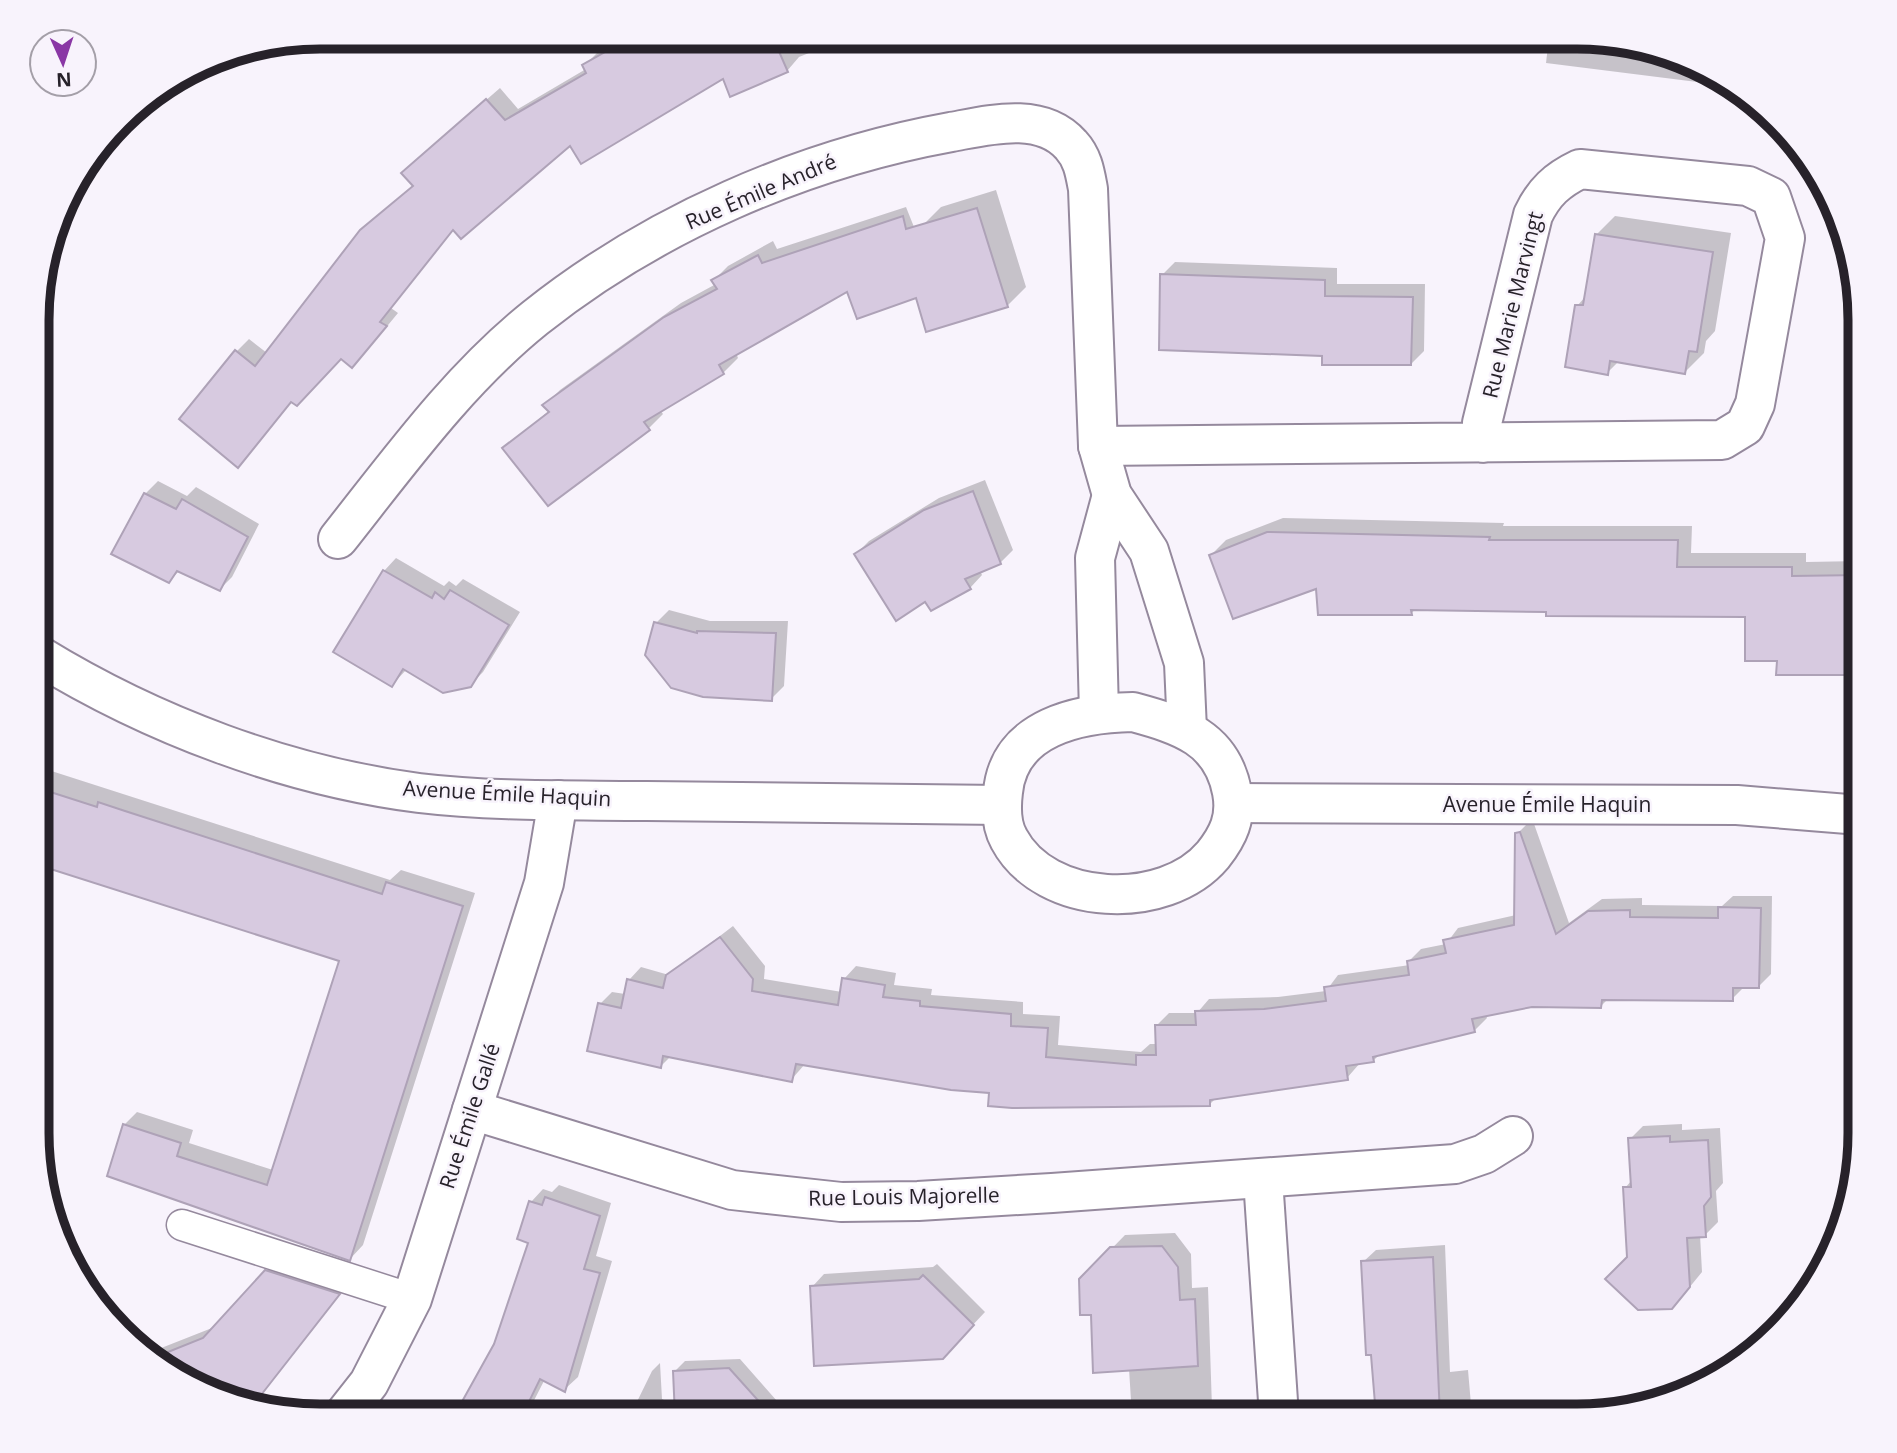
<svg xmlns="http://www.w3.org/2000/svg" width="1897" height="1453" font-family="'Open Sans',sans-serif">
	<rect width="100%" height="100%" fill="#f8f3fc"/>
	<!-- shadow -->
	<g fill="#0003">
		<polygon points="625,37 653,37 657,44 675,37 831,37 819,49 799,57 787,71 724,77 571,143 454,229 391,308 398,313 365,353 352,366 341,357 292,401 238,465 237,351 249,339 267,353 361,231 414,185 416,161 500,88 518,109 586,69 584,66 597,53"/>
		<polygon points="1254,37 1299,37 1294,42"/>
		<polygon points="1549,37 1595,37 1685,58 1729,86 1546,63"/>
		<polygon points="996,190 1026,287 1007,306 926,289 848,290 736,353 738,358 723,373 660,410 663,414 648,429 504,448 550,410 545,405 560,390 681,303 716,284 714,280 728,266 773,241 777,249 906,207 922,247 922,226 941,207"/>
		<polygon points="1615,216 1731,233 1715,331 1706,341 1704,353 1685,372 1619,361 1607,373 1577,306 1586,296 1596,235"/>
		<polygon points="1175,262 1337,268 1337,284 1425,284 1424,351 1411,364 1324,354 1162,275"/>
		<polygon points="1855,295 1860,319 1850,317"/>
		<polygon points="1860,438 1860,490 1851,489"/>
		<polygon points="985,480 1013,550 1000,563 980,571 982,575 970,588 926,599 856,554 869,541 939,498"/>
		<polygon points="158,481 187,496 196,487 259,524 232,577 220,589 180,570 169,581 145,494"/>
		<polygon points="1283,518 1504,523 1503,526 1692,526 1691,553 1806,553 1806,562 1860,561 1860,673 1779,659 1747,615 1416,608 1411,614 1211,555 1226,540"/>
		<polygon points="396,558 444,586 449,581 456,586 463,579 520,612 483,672 470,685 407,669 392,685 384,571"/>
		<polygon points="669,610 710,621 788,621 784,686 771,699 656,623"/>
		<polygon points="38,753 43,755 39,767 390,880 401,870 475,893 363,1245 350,1259 124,1125 137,1112 193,1130 189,1143 273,1170 341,960 38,863"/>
		<polygon points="1530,821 1533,821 1569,923 1602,899 1642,898 1642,905 1722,906 1733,896 1772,896 1771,974 1758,987 1745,986 1732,999 1609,998 1601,1006 1532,1005 1486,1015 1487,1018 1474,1031 1381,1053 1373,1061 1360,1063 1347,1078 1217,1097 1210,1104 991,1092 805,1064 791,1080 671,1056 661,1066 600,1004 612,992 625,994 629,980 641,967 669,975 733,926 765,966 764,979 842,992 844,979 856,966 896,973 894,985 932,989 931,995 1023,1002 1023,1014 1060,1016 1058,1045 1141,1052 1150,1044 1157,1044 1156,1026 1169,1013 1197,1013 1209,999 1278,997 1326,991 1338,975 1410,965 1409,961 1421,949 1446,944 1458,928 1516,915 1517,834"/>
		<polygon points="1682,1124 1682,1130 1720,1128 1723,1183 1716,1191 1718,1222 1705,1235 1700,1235 1702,1272 1684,1294 1628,1257 1625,1188 1632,1180 1630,1139 1643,1126"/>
		<polygon points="559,1185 611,1203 596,1256 612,1261 578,1377 565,1389 545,1379 526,1416 456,1416 496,1345 530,1242 531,1202 543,1189 552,1192"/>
		<polygon points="1175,1233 1191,1254 1192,1288 1208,1287 1212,1408 1229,1407 1229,1416 1132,1416 1129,1369 1093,1313 1081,1280 1125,1235"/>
		<polygon points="1445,1245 1450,1372 1468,1370 1472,1416 1378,1416 1363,1262 1376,1250"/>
		<polygon points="280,1258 351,1281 252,1404 212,1395 146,1354 217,1326"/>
		<polygon points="937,1264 985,1312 955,1344 812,1287 824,1274 933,1267"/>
		<polygon points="740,1359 777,1401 765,1416 630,1416 652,1371 660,1363 662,1399 676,1406 674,1372 685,1361"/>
	</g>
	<!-- building -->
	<g fill="#d7cae0" stroke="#aea2b7" stroke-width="2">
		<polygon points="632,37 794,37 777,47 788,72 730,97 723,79 581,164 570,146 461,239 453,230 380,322 387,326 352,368 341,359 297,406 291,402 238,468 179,419 235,350 255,366 360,230 413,186 401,173 486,99 505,120 586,73 582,65"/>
		<polygon points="977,208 1008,307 926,332 916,298 857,319 847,292 719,365 724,374 644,422 650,430 548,506 502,448 549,412 542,405 664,317 717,289 711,280 758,255 762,263 903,216 906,229"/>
		<polygon points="1595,234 1713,252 1697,352 1689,351 1685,374 1610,361 1608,375 1565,367 1575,305 1583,305"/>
		<polygon points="1160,274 1325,280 1325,296 1413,297 1411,365 1322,365 1322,356 1159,350"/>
		<polygon points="973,491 1001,564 965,579 971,589 931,611 925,602 896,621 854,554 924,510"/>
		<polygon points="144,493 176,509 182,499 248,537 220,591 177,571 169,583 111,554"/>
		<polygon points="1267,532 1490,537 1489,540 1678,540 1677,567 1792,567 1792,576 1860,575 1860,675 1776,675 1777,661 1745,661 1745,617 1546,616 1546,612 1411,610 1412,615 1318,615 1316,589 1233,619 1209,555"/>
		<polygon points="383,570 432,598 435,592 444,599 450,590 509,625 471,687 443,693 403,669 392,687 333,652"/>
		<polygon points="654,622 697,633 697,631 776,633 772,701 703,697 671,688 645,655"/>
		<polygon points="38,788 97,807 98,802 125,811 382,894 386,882 463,906 350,1261 107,1176 123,1124 181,1143 177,1156 267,1185 339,961 38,865"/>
		<polygon points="1520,832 1556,934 1588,911 1630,910 1630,917 1718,918 1718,907 1761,908 1759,988 1733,988 1733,1001 1602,1000 1601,1008 1532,1007 1472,1019 1475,1032 1373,1057 1374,1062 1346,1066 1348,1080 1210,1100 1210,1106 1012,1108 988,1106 989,1093 951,1090 796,1064 792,1082 663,1056 661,1068 587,1051 598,1003 621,1008 627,979 663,988 666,975 720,937 753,979 752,991 838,1005 842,978 885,985 883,997 920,1001 920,1006 1011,1014 1011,1026 1048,1028 1046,1057 1136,1065 1136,1055 1156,1055 1155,1025 1196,1025 1195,1011 1264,1009 1326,1001 1324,987 1409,975 1407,961 1446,953 1443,940 1514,925 1515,833"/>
		<polygon points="1670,1136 1670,1142 1708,1140 1711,1197 1704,1206 1706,1237 1687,1238 1690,1287 1672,1309 1638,1310 1605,1279 1627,1257 1623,1187 1631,1187 1628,1138"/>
		<polygon points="545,1197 600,1216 584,1269 600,1273 565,1392 540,1379 522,1416 454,1416 494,1344 528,1243 517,1239 529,1201 542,1205"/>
		<polygon points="1162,1246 1178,1267 1180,1300 1195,1299 1198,1366 1093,1373 1091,1315 1080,1315 1079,1279 1110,1247"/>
		<polygon points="1433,1257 1440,1416 1376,1416 1371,1355 1366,1355 1361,1261"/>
		<polygon points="265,1270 340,1294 254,1404 212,1395 153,1358 203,1338"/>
		<polygon points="923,1275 974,1325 943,1359 814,1366 810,1286 919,1279"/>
		<polygon points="729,1368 772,1416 675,1416 673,1371"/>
	</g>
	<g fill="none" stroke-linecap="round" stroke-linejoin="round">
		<!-- lane casing -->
		<g stroke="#95899d" stroke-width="33">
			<polyline id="lane" points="182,1225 412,1299"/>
		</g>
		<!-- street casing -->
		<g stroke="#95899d" stroke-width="42">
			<g id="street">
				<path d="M1098,446L1722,440L1745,426L1755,404L1785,238L1771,197L1748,186L1580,169C1557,180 1544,192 1533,215L1482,423L1483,443"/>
				<path d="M338,539C399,462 458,380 535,318C653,224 802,159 951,132C989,125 1041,111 1071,145C1083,158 1085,173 1088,189L1098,446L1112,495L1149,551L1184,663L1187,730"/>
				<path d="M38,655C152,725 287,776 419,793C494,802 572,800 647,801C765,802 883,804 1002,805"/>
				<path d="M1133,712C1181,725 1222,738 1232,792C1237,818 1228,836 1213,855C1165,912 1045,907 1009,839C1001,825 1001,808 1003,792C1009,727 1079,713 1133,712Z"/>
				<polyline points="1099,713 1095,558 1112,495"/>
				<polyline points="1234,803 1737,805 1860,815"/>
				<polyline points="472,1110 732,1190 841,1202 918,1201 1052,1193 1455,1164 1484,1154 1513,1136"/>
				<polyline points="1263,1179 1279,1416"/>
				<polyline points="343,1416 369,1383 412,1299 544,883 558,800"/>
			</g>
		</g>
		<!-- lane -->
		<use href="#lane" stroke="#fff" stroke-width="30"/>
		<!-- street -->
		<use href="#street" stroke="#fff" stroke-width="38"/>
	</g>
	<g text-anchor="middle" stroke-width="5" stroke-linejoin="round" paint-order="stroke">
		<!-- street labels -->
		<g font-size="21" fill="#27222a" stroke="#f8f3fc">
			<text transform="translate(761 192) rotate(-23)" y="7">Rue Émile André</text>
			<text transform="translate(1513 305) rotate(-76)" y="7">Rue Marie Marvingt</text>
			<text transform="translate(507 794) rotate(3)" y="7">Avenue Émile Haquin</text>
			<text x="1547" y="812">Avenue Émile Haquin</text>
			<text transform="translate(470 1116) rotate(-72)" y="7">Rue Émile Gallé</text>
			<text transform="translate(904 1197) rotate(-1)" y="7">Rue Louis Majorelle</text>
		</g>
	</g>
	<!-- crop -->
	<path d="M0 0H1897V1453H0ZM320 49H1577A271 271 0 0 1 1848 320V1133A271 271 0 0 1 1577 1404H320A271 271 0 0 1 49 1133V320A271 271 0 0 1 320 49Z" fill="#f8f3fc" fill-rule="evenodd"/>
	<path fill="none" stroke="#27222a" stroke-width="9" d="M320 49H1577A271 271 0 0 1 1848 320V1133A271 271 0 0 1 1577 1404H320A271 271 0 0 1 49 1133V320A271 271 0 0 1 320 49Z"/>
	<!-- north arrow -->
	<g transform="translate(63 63) rotate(177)"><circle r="33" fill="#f8f3fc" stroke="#a49fa8" stroke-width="2"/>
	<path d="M0-5L12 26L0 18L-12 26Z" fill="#8a37a5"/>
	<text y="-10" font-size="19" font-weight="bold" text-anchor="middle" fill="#27222a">N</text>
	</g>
</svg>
